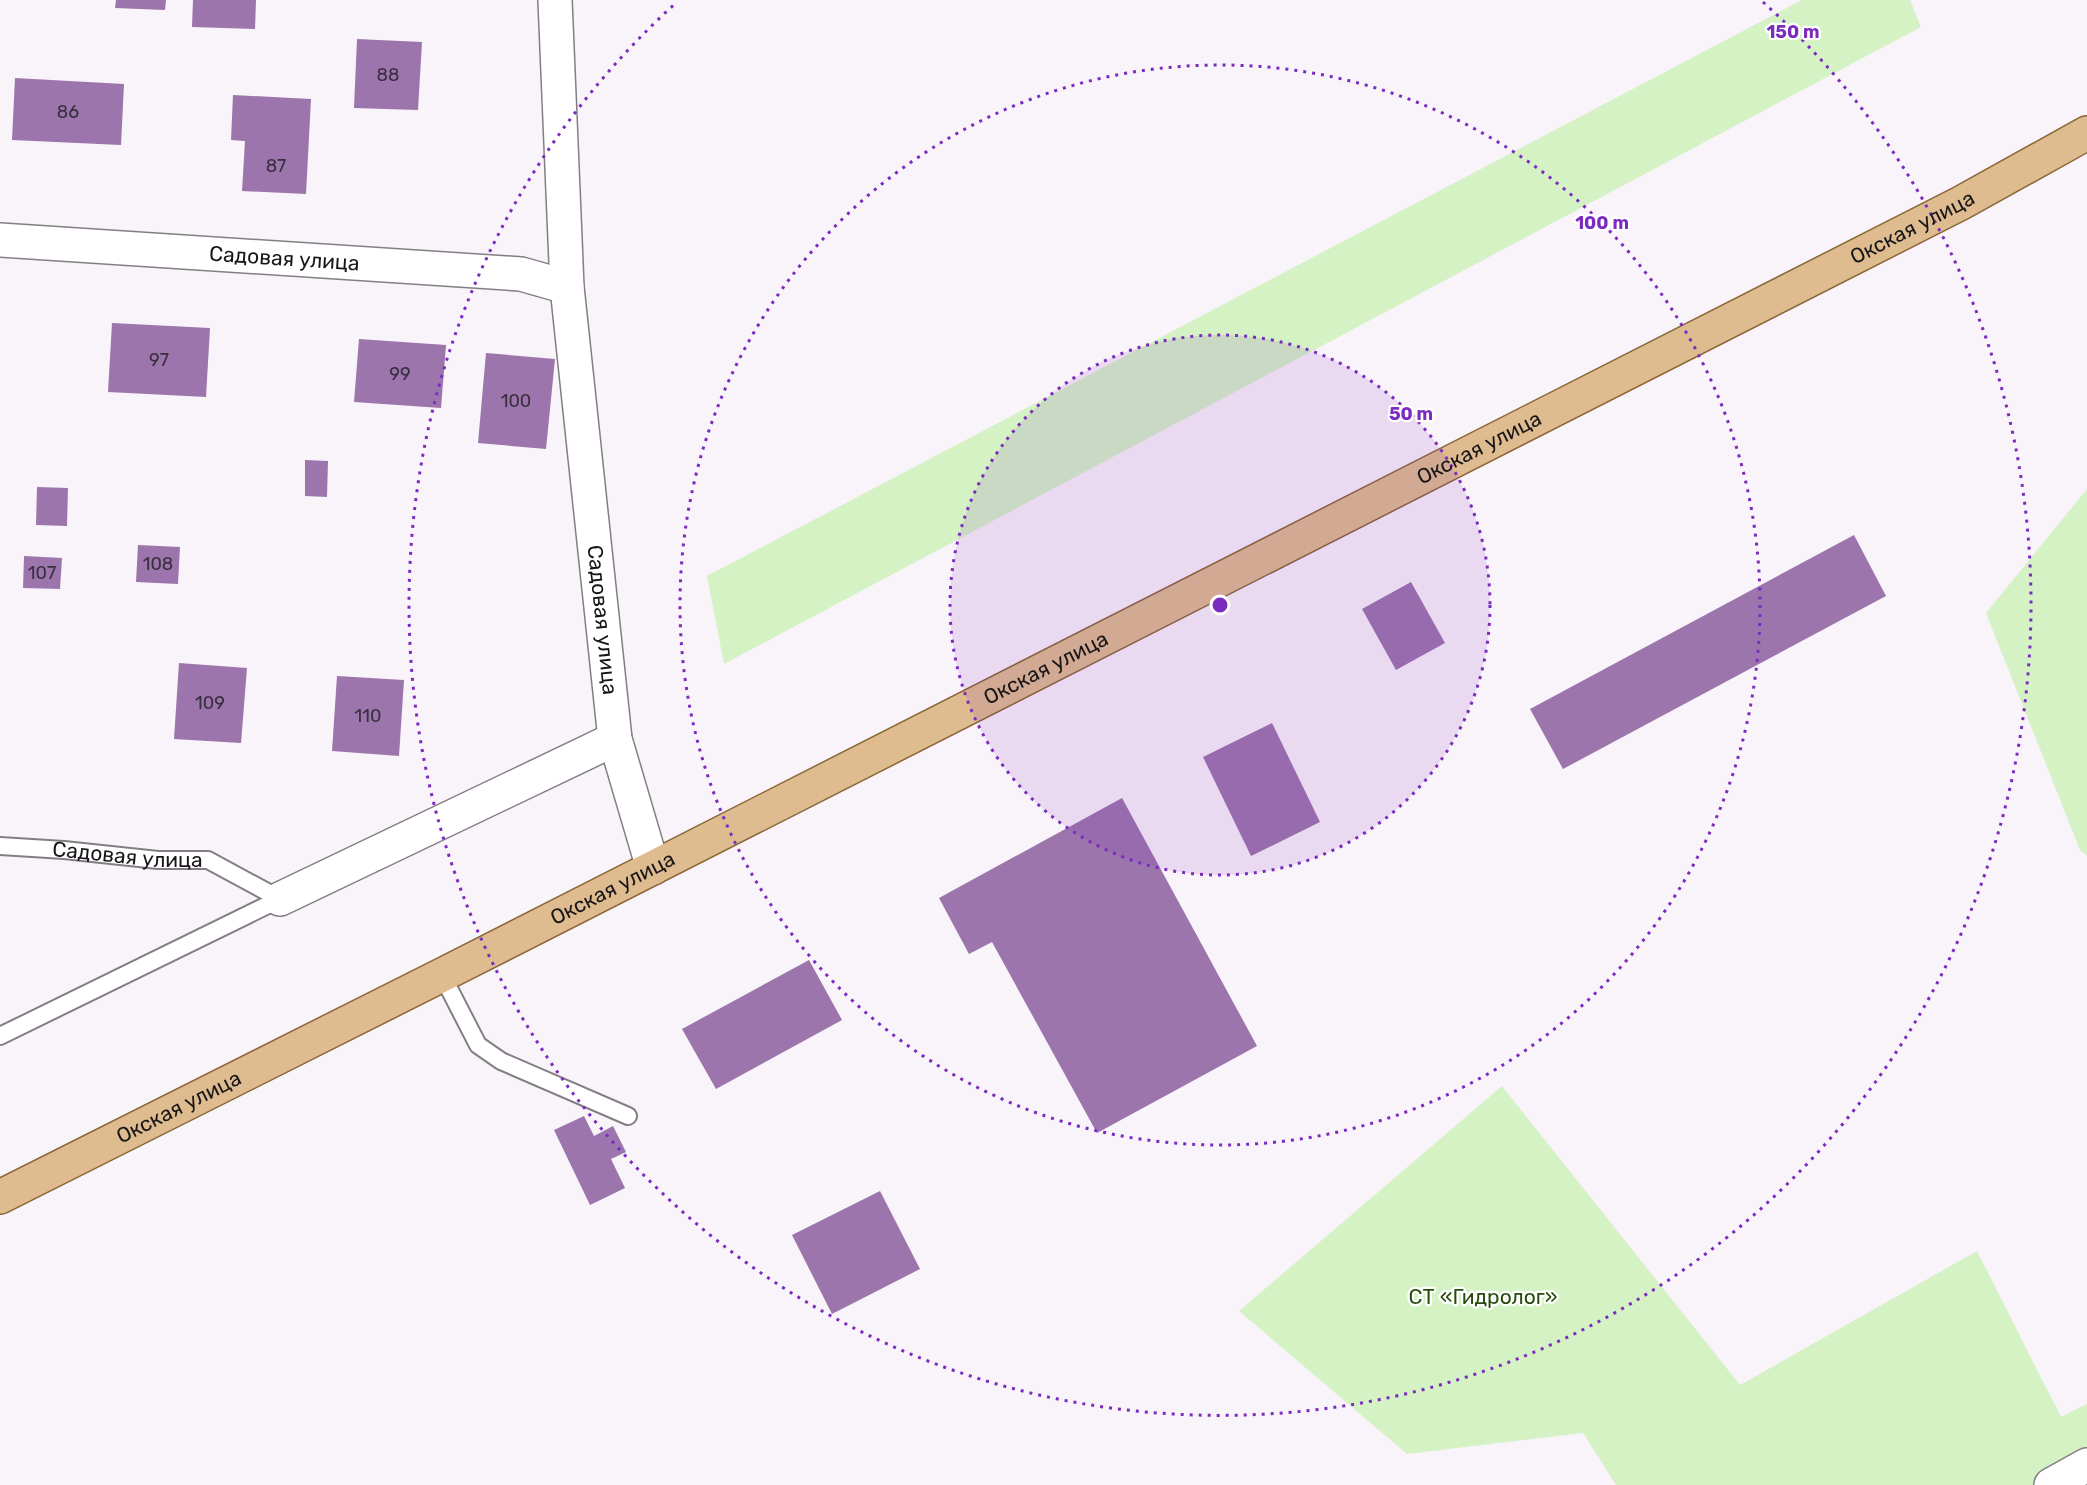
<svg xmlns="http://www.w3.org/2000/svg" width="2087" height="1485" font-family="Rubik,sans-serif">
	<rect width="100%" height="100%" fill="#f9f3fa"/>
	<!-- green -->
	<g fill="#d5f2c5">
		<polygon points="1802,0 1910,0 1921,27 724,664 707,576"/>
		<polygon points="2087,489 2087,856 2080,850 1986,613"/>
		<polygon points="1502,1086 1740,1385 1977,1251 2061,1417 2087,1404 2087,1485 1616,1485 1583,1433 1407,1454 1239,1311"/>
	</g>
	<!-- building -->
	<g fill="#9c75ac">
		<polygon points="116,0 166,0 165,10 115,8"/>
		<polygon points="193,0 256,0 255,29 192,27"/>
		<polygon points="357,39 422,42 418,110 354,108"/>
		<polygon points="15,78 124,84 121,145 12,140"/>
		<polygon points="233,95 311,99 306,194 242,191 245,141 231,140"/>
		<polygon points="112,323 210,328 206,397 108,392"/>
		<polygon points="359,339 446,345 441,408 354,402"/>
		<polygon points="486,353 555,359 546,449 478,443"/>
		<polygon points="305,460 328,461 327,497 305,496"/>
		<polygon points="37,487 68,488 67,526 36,525"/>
		<polygon points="1854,535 1886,596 1563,769 1530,709"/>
		<polygon points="138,545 180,547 178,584 136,582"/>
		<polygon points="24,556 62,558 60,589 23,588"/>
		<polygon points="1411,582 1445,643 1396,670 1362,609"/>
		<polygon points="179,663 247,668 241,743 174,739"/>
		<polygon points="337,676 404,680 399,756 332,751"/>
		<polygon points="1272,723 1320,822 1251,856 1203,757"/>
		<polygon points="1122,798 1257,1046 1097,1133 992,942 969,954 939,898"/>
		<polygon points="809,960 842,1020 716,1089 682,1029"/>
		<polygon points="584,1116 594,1136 613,1126 626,1152 611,1159 625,1188 590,1205 554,1130"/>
		<polygon points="880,1191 920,1269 832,1314 792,1235"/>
	</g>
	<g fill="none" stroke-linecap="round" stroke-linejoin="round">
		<!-- service casing -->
		<g stroke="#837e84" stroke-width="20">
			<g id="service">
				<path id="s1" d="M0,846L64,850L158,860H208L280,899"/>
				<polyline points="442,975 478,1045 501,1061 628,1116"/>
				<polyline points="0,1036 280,899"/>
			</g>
		</g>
		<!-- minor casing -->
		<g stroke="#837e84" stroke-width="36">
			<g id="minor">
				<path id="s2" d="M555,0L567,287L615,739L653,868"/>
				<path id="s3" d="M0,240L521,274L567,287"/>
				<polyline points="280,899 615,739"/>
				<polyline points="2051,1485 2087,1465"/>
			</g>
		</g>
		<!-- primary casing -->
		<g stroke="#8a6535" stroke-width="36">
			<g id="primary">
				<path id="s4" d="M0,1197L442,975L1961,203L2087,133"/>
			</g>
		</g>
		<!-- service -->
		<use href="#service" stroke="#fff" stroke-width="16"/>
		<!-- minor -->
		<use href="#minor" stroke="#fff" stroke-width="33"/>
		<!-- primary -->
		<use href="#primary" stroke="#debc8f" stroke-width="33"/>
	</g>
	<!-- distance rings -->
	<circle cx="1220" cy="605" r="270" fill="#7b2cbf" fill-opacity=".12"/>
	<g fill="none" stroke="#7b2cbf" stroke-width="3" stroke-dasharray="3 6">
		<circle cx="1220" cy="605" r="270"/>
		<circle cx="1220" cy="605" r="540"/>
		<path d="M1763 2A811 811 0 1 1 677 2"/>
	</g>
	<g text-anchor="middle" stroke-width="4.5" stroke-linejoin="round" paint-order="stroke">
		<!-- number labels -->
		<g font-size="18" fill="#392e3d">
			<text x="388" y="81">88</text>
			<text x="68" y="118">86</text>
			<text x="276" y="172">87</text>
			<text x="159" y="366">97</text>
			<text x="400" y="380">99</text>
			<text x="516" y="407">100</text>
			<text x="158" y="570">108</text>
			<text x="42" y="579">107</text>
			<text x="210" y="709">109</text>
			<text x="368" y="722">110</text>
		</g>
		<!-- street labels -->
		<g font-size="21" fill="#181618" stroke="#fff">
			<text dy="7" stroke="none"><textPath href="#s4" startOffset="2144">Окская улица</textPath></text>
			<text dy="7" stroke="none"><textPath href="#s3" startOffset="285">Садовая улица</textPath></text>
			<text dy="7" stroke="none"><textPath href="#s4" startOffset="1658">Окская улица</textPath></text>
			<text dy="7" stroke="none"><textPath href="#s2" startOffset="622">Садовая улица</textPath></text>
			<text dy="7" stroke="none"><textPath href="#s4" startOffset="1172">Окская улица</textPath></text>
			<text dy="7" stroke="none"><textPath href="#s1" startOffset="128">Садовая улица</textPath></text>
			<text dy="7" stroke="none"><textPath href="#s4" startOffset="686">Окская улица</textPath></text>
			<text dy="7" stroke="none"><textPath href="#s4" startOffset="200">Окская улица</textPath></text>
		</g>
		<!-- park labels -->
		<g font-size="21" fill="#294c0d" stroke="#fff">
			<text x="1483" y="1304">СТ «Гидролог»</text>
		</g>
	</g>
	<circle cx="1220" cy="605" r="9" fill="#7b2cbf" stroke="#fff" stroke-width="3"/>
	<g font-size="18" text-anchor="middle" font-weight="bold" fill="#7b2cbf" stroke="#fff" stroke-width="4.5" stroke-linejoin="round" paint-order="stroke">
		<text x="1793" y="38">150 m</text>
		<text x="1602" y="229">100 m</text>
		<text x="1411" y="420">50 m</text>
	</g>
</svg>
